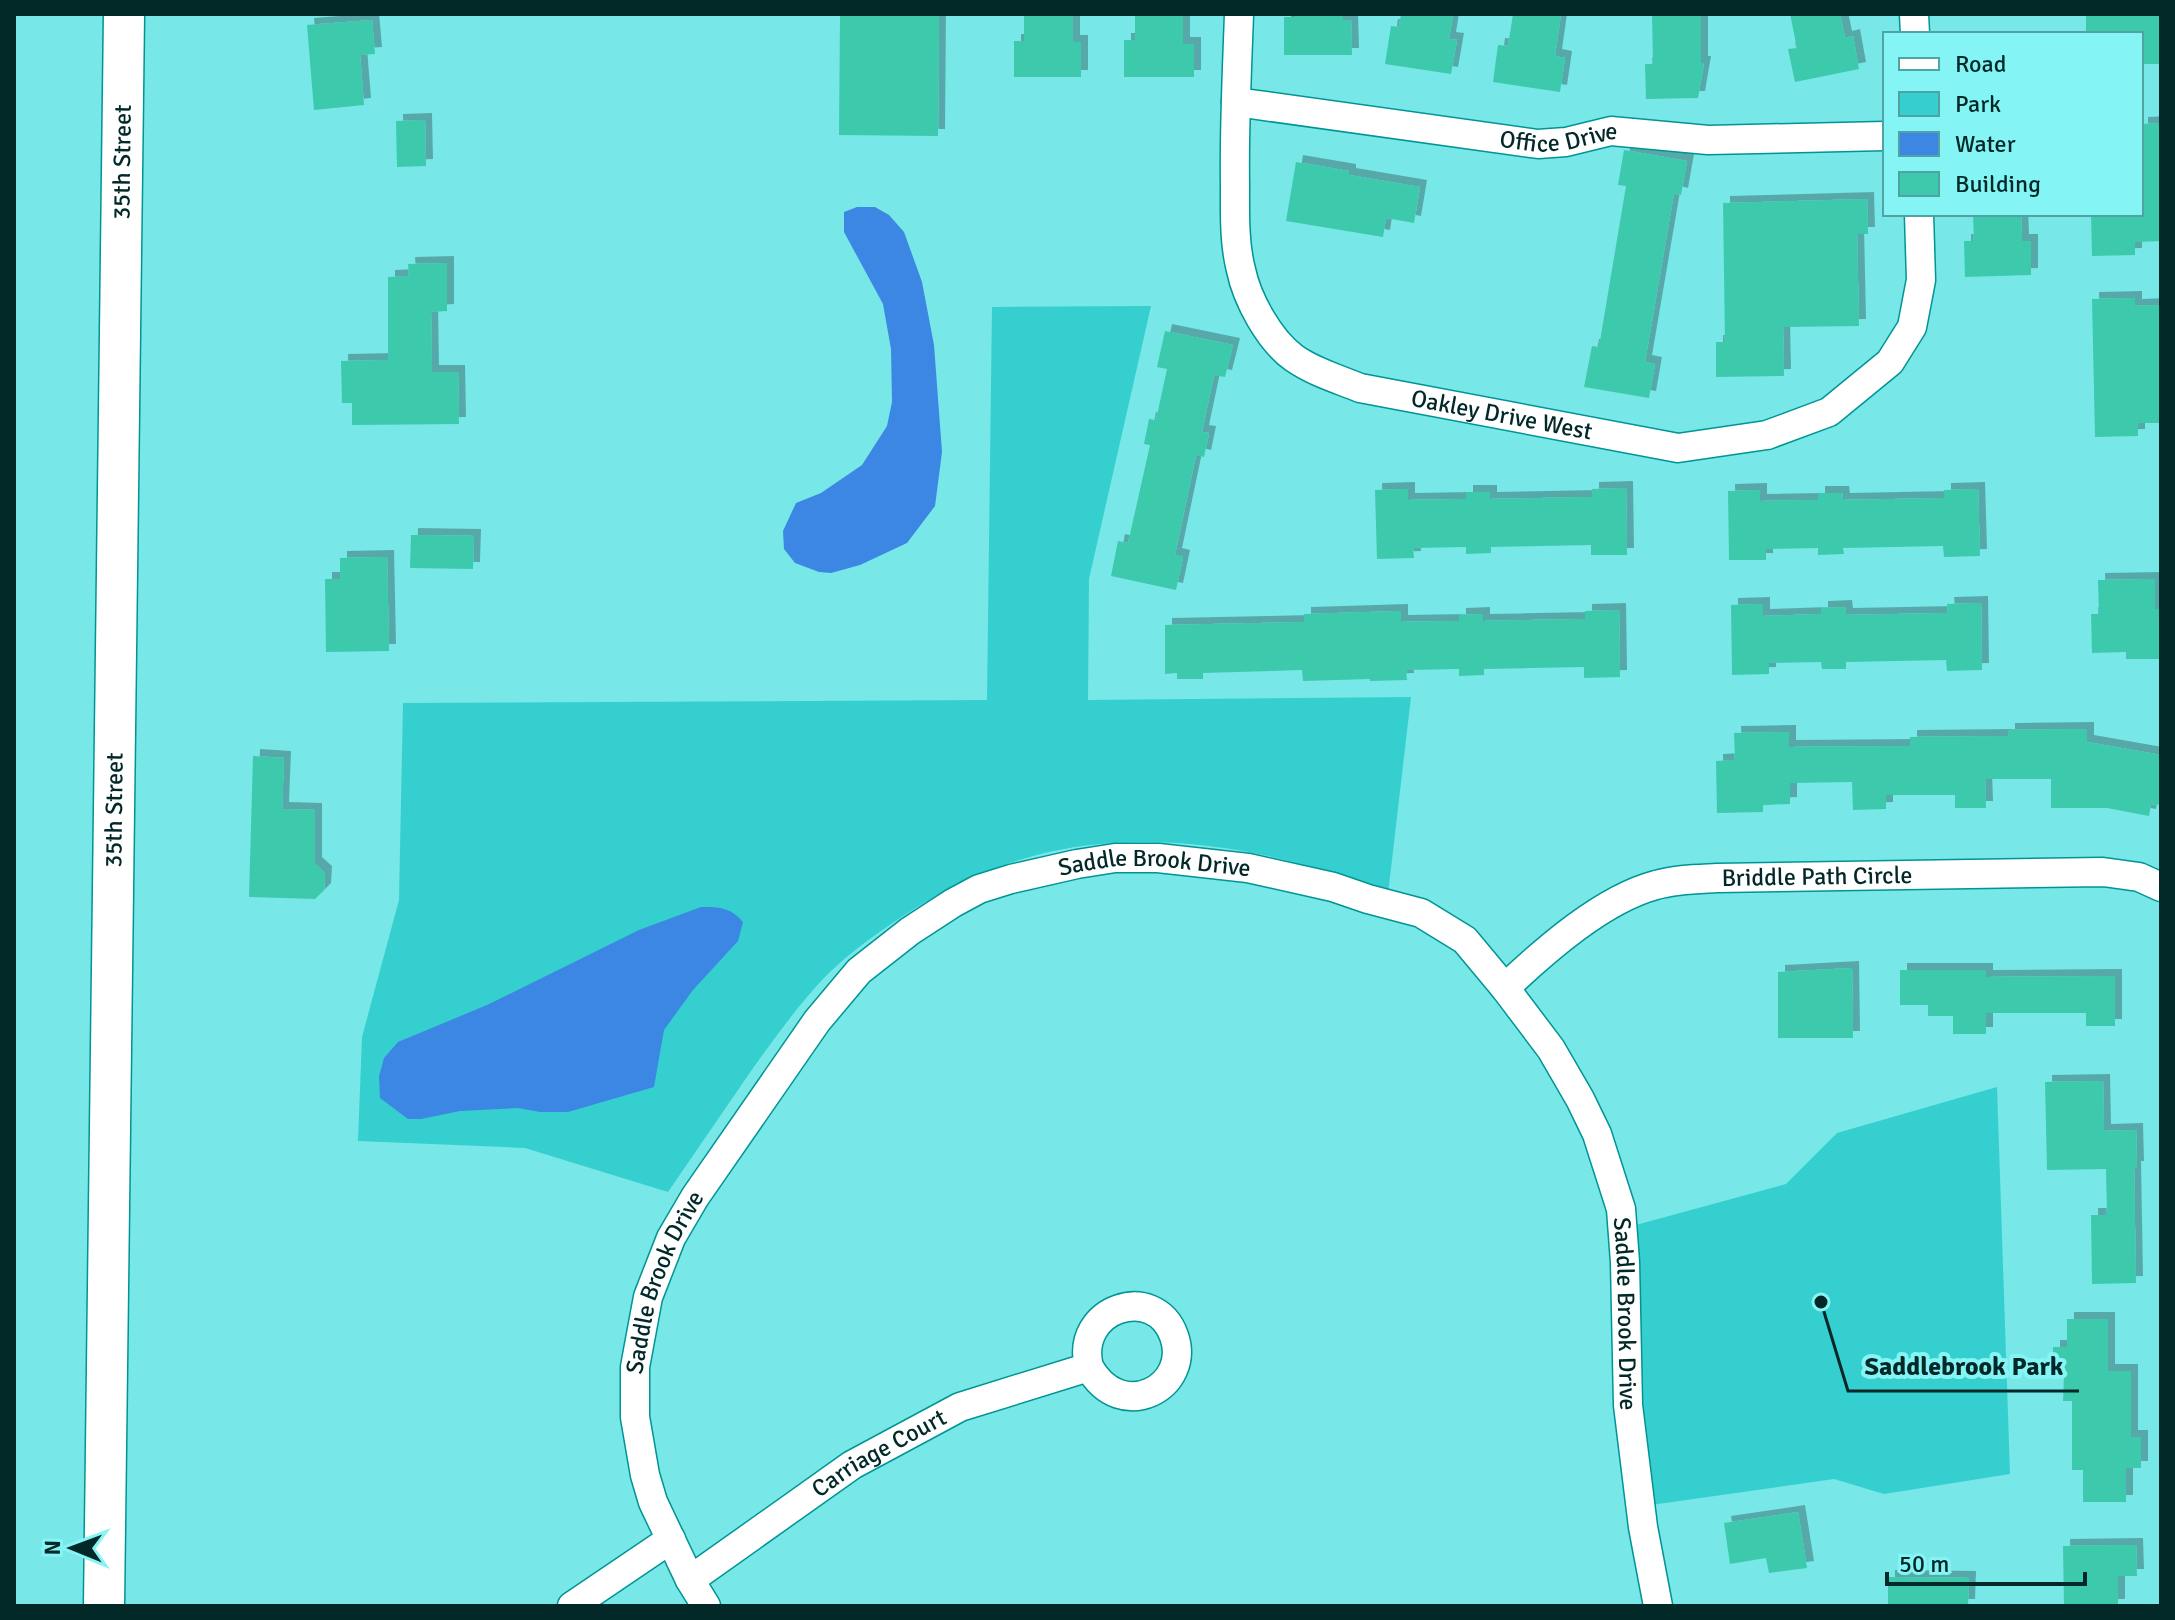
<svg xmlns="http://www.w3.org/2000/svg" width="2175" height="1620" font-family="Signika,sans-serif">
	<defs>
		<filter id="shadow"><feDropShadow dx="7" dy="-7" stdDeviation="0" flood-color="#0004"/></filter>
	</defs>
	<rect width="100%" height="100%" fill="#77e7e7"/>
	<!-- green -->
	<g fill="#36cfcf">
		<path d="M1151,306L1089,579L1088,700L1411,697L1388,894C1281,849 1147,825 1033,856C982,870 934,894 891,924C866,941 842,959 821,981C791,1014 765,1051 740,1087C716,1122 692,1157 668,1192L525,1148L358,1141L362,1037L399,900L403,703L987,700L992,307Z"/>
		<polygon points="1997,1087 2010,1474 1884,1494 1834,1479 1651,1505 1641,1379 1636,1225 1786,1184 1837,1133"/>
	</g>
	<!-- water -->
	<g fill="#3c87e3">
		<polygon points="857,207 875,207 889,215 904,232 922,282 934,345 942,452 935,506 907,543 860,565 831,573 819,572 795,563 784,549 783,531 796,503 821,493 862,465 887,426 892,402 891,349 883,304 844,232 844,212"/>
		<path d="M701,907C719,907 730,907 743,922L738,941L693,990L664,1030L654,1087L568,1112H540L518,1108L460,1111L421,1119H408L380,1098L379,1076L384,1058L398,1042L487,1005L639,930Z"/>
	</g>
	<!-- building -->
	<g fill="#3dcaac" filter="url(#shadow)">
		<polygon points="840,14 939,14 938,136 839,135"/>
		<polygon points="1024,14 1073,14 1073,42 1081,42 1081,77 1014,77 1014,41 1024,41"/>
		<polygon points="1135,14 1183,14 1183,44 1194,44 1194,77 1124,77 1124,40 1135,40"/>
		<polygon points="1295,14 1343,14 1343,20 1351,20 1352,55 1284,55 1284,17 1295,17"/>
		<polygon points="1401,14 1453,14 1449,39 1457,40 1451,74 1385,64 1391,26 1399,27"/>
		<polygon points="1513,14 1561,14 1555,56 1565,58 1560,92 1493,82 1498,45 1508,46"/>
		<polygon points="1652,14 1701,14 1701,63 1704,63 1698,98 1646,99 1645,64 1653,64"/>
		<polygon points="1790,14 1840,14 1845,38 1853,36 1859,69 1795,82 1788,49 1797,48"/>
		<polygon points="2086,14 2161,14 2161,64 2141,64 2141,34 2086,34"/>
		<polygon points="372,20 375,54 360,55 364,105 314,110 307,25"/>
		<polygon points="425,120 426,166 397,167 396,121"/>
		<polygon points="2161,123 2161,241 2135,242 2135,255 2092,256 2091,214 2141,214 2141,124"/>
		<polygon points="1624,150 1687,161 1681,195 1674,193 1645,362 1655,364 1649,398 1584,387 1592,346 1599,347 1626,186 1618,185"/>
		<polygon points="1296,162 1349,171 1349,175 1420,187 1414,223 1386,218 1383,237 1286,221"/>
		<polygon points="1867,199 1868,234 1857,234 1859,326 1783,327 1784,376 1716,377 1716,342 1725,342 1723,203"/>
		<polygon points="1973,214 2021,214 2022,241 2031,241 2031,275 1965,277 1964,241 1974,241"/>
		<polygon points="447,263 447,311 431,312 432,372 458,372 459,424 352,425 352,403 342,403 341,361 388,360 388,277 409,276 408,264"/>
		<polygon points="2135,298 2135,306 2161,305 2161,423 2138,423 2138,436 2095,437 2092,299"/>
		<polygon points="1165,331 1233,345 1225,377 1214,375 1202,432 1209,433 1204,457 1196,455 1175,555 1183,557 1176,590 1111,576 1118,541 1128,543 1150,445 1144,444 1149,419 1156,420 1167,369 1157,367"/>
		<polygon points="1626,488 1627,555 1591,555 1591,545 1491,547 1491,553 1466,554 1466,547 1413,548 1414,558 1377,559 1375,490 1408,489 1408,500 1466,499 1466,492 1490,492 1490,499 1592,497 1592,489"/>
		<polygon points="1978,489 1980,556 1944,557 1943,546 1843,548 1844,554 1818,555 1818,548 1766,549 1766,560 1729,560 1728,491 1760,490 1760,501 1818,500 1818,493 1842,493 1843,500 1944,498 1944,490"/>
		<polygon points="411,535 474,536 473,569 410,568"/>
		<polygon points="387,557 389,651 326,652 325,579 340,579 340,558"/>
		<polygon points="2155,579 2155,609 2161,609 2161,659 2126,659 2126,652 2092,653 2091,614 2099,614 2098,580"/>
		<polygon points="1981,603 1982,670 1947,671 1946,660 1846,662 1846,669 1822,669 1821,662 1769,663 1769,674 1732,675 1731,605 1763,604 1763,616 1821,614 1821,608 1845,607 1846,615 1948,613 1947,604"/>
		<polygon points="1619,610 1620,677 1584,678 1584,667 1484,669 1484,675 1459,676 1459,669 1406,670 1407,680 1370,681 1370,679 1303,681 1302,670 1203,673 1203,679 1177,679 1177,673 1165,674 1165,625 1304,622 1304,614 1401,611 1401,622 1459,621 1459,615 1483,614 1483,621 1585,619 1585,611"/>
		<polygon points="2087,729 2087,742 2161,755 2161,805 2151,804 2149,816 2107,808 2051,808 2051,779 1985,779 1986,808 1955,808 1955,795 1886,795 1886,809 1853,810 1852,782 1790,783 1790,804 1763,805 1763,812 1717,813 1716,761 1735,760 1734,733 1789,732 1789,747 1910,746 1910,737 2008,736 2008,730"/>
		<polygon points="253,756 284,758 282,809 315,810 315,864 325,873 324,890 315,899 249,897"/>
		<polygon points="1852,968 1853,1038 1778,1038 1778,972"/>
		<polygon points="1900,970 1986,970 1986,977 2115,976 2115,1026 2086,1026 2086,1013 1986,1013 1986,1034 1953,1034 1953,1016 1928,1016 1928,1005 1900,1005"/>
		<polygon points="2103,1081 2104,1131 2136,1130 2137,1168 2134,1168 2136,1283 2092,1284 2091,1215 2107,1215 2106,1169 2047,1170 2045,1082"/>
		<polygon points="2067,1319 2108,1319 2108,1371 2131,1371 2131,1437 2141,1437 2141,1468 2126,1468 2126,1502 2083,1502 2083,1470 2072,1470 2072,1401 2063,1401 2064,1375 2053,1374 2053,1347 2067,1347"/>
		<polygon points="1798,1512 1807,1568 1769,1573 1766,1558 1730,1564 1724,1523"/>
		<polygon points="2136,1545 2137,1576 2118,1576 2118,1606 2064,1606 2063,1546"/>
		<polygon points="1888,1577 1969,1578 1968,1606 1888,1606"/>
	</g>
	<g fill="none" stroke-linecap="round" stroke-linejoin="round">
		<!-- street casing -->
		<g stroke="#019495" stroke-width="31">
			<g id="street">
				<path id="s1" d="M1239,14C1237,71 1234,128 1235,185C1235,214 1234,243 1241,270C1247,299 1269,340 1294,358C1314,372 1338,379 1360,388L1678,448L1767,435L1829,412L1890,362L1912,327L1921,280L1919,214"/>
				<polyline points="1914,14 1915,34"/>
				<path id="s2" d="M1236,102L1538,144L1566,142L1611,131L1708,140L1885,136"/>
				<path id="s3" d="M1505,988C1545,950 1603,899 1656,885C1676,879 1697,879 1717,878L2103,872L2139,877L2161,887"/>
				<path id="s4" d="M690,1580L852,1465L960,1407L1089,1367C1121,1425 1192,1387 1174,1336C1155,1282 1074,1308 1089,1367"/>
				<polyline points="572,1606 671,1539"/>
				<path id="s5" d="M706,1606L690,1580L653,1502L645,1475L635,1417V1367L648,1297L671,1238L695,1197L817,1021L859,971L910,931L953,903L979,889L1011,879L1077,864L1115,858H1158L1248,868L1333,887L1368,899L1421,913L1465,940L1505,988L1551,1049L1580,1099L1597,1134L1621,1209L1625,1262L1628,1405L1643,1527L1658,1606"/>
			</g>
		</g>
		<!-- secondary casing -->
		<g stroke="#019495" stroke-width="43">
			<g id="secondary">
				<path id="s6" d="M104,1606L124,14"/>
			</g>
		</g>
		<!-- street -->
		<use href="#street" stroke="#fff" stroke-width="28"/>
		<!-- secondary -->
		<use href="#secondary" stroke="#fff" stroke-width="40"/>
	</g>
	<g text-anchor="middle" stroke-width="8" stroke-linejoin="round" paint-order="stroke">
		<!-- street labels -->
		<g font-size="24" fill="#022828" stroke="#85f4f4">
			<text dy="8" stroke="none"><textPath href="#s2" startOffset="326">Office Drive</textPath></text>
			<text dy="8" stroke="none"><textPath href="#s6" startOffset="1444">35th Street</textPath></text>
			<text dy="8" stroke="none"><textPath href="#s1" startOffset="578">Oakley Drive West</textPath></text>
			<text dy="8" stroke="none"><textPath href="#s6" startOffset="796">35th Street</textPath></text>
			<text dy="8" stroke="none"><textPath href="#s5" startOffset="1040">Saddle Brook Drive</textPath></text>
			<text dy="8" stroke="none"><textPath href="#s3" startOffset="346">Briddle Path Circle</textPath></text>
			<text dy="8" stroke="none"><textPath href="#s5" startOffset="344">Saddle Brook Drive</textPath></text>
			<text dy="8" stroke="none"><textPath href="#s5" startOffset="1784">Saddle Brook Drive</textPath></text>
			<text dy="8" stroke="none"><textPath href="#s4" startOffset="228">Carriage Court</textPath></text>
		</g>
	</g>
	<!-- callouts -->
	<path fill="none" stroke="#022828" stroke-width="3" d="M1821 1302L1848 1391H2079"/>
	<circle fill="#022828" stroke="#85f4f4" stroke-width="3" cx="1821" cy="1302" r="8"/>
	<g font-size="26" text-anchor="middle" font-weight="bold" fill="#022828" stroke="#85f4f4" stroke-width="8" stroke-linejoin="round" paint-order="stroke">
		<text x="1964" y="1375">Saddlebrook Park</text>
	</g>
	<!-- border -->
	<rect width="2175" height="1620" fill="none" stroke="#022828" stroke-width="32"/>
	<!-- legend -->
	<rect x="1883" y="32" width="260" height="184" fill="#85f4f4" stroke="#51a2a2" stroke-width="2"/>
	<rect x="1899" y="58" width="40" height="12" fill="#ffffff" stroke="#51a2a2" stroke-width="2"/>
	<text x="1955" y="72" font-size="24" fill="#022828">Road</text>
	<rect x="1899" y="92" width="40" height="24" fill="#36cfcf" stroke="#51a2a2" stroke-width="2"/>
	<text x="1955" y="112" font-size="24" fill="#022828">Park</text>
	<rect x="1899" y="132" width="40" height="24" fill="#3c87e3" stroke="#51a2a2" stroke-width="2"/>
	<text x="1955" y="152" font-size="24" fill="#022828">Water</text>
	<rect x="1899" y="172" width="40" height="24" fill="#3dcaac" stroke="#51a2a2" stroke-width="2"/>
	<text x="1955" y="192" font-size="24" fill="#022828">Building</text>
	<!-- north arrow -->
	<g transform="translate(72 1548) rotate(271)" stroke="#85f4f4" stroke-width="6" paint-order="stroke">
	<path d="M0-6L14 30L0 20L-14 30Z" fill="#022828"/>
	<text y="-12" font-size="22" font-weight="bold" text-anchor="middle" fill="#022828">N</text>
	</g>
	<!-- scale -->
	<path d="M1887 1572v12h198v-12" fill="none" stroke="#022828" stroke-width="4"/>
	<text x="1899" y="1572" font-size="24" fill="#022828" stroke="#85f4f4" stroke-width="6" paint-order="stroke">50 m</text>
</svg>
